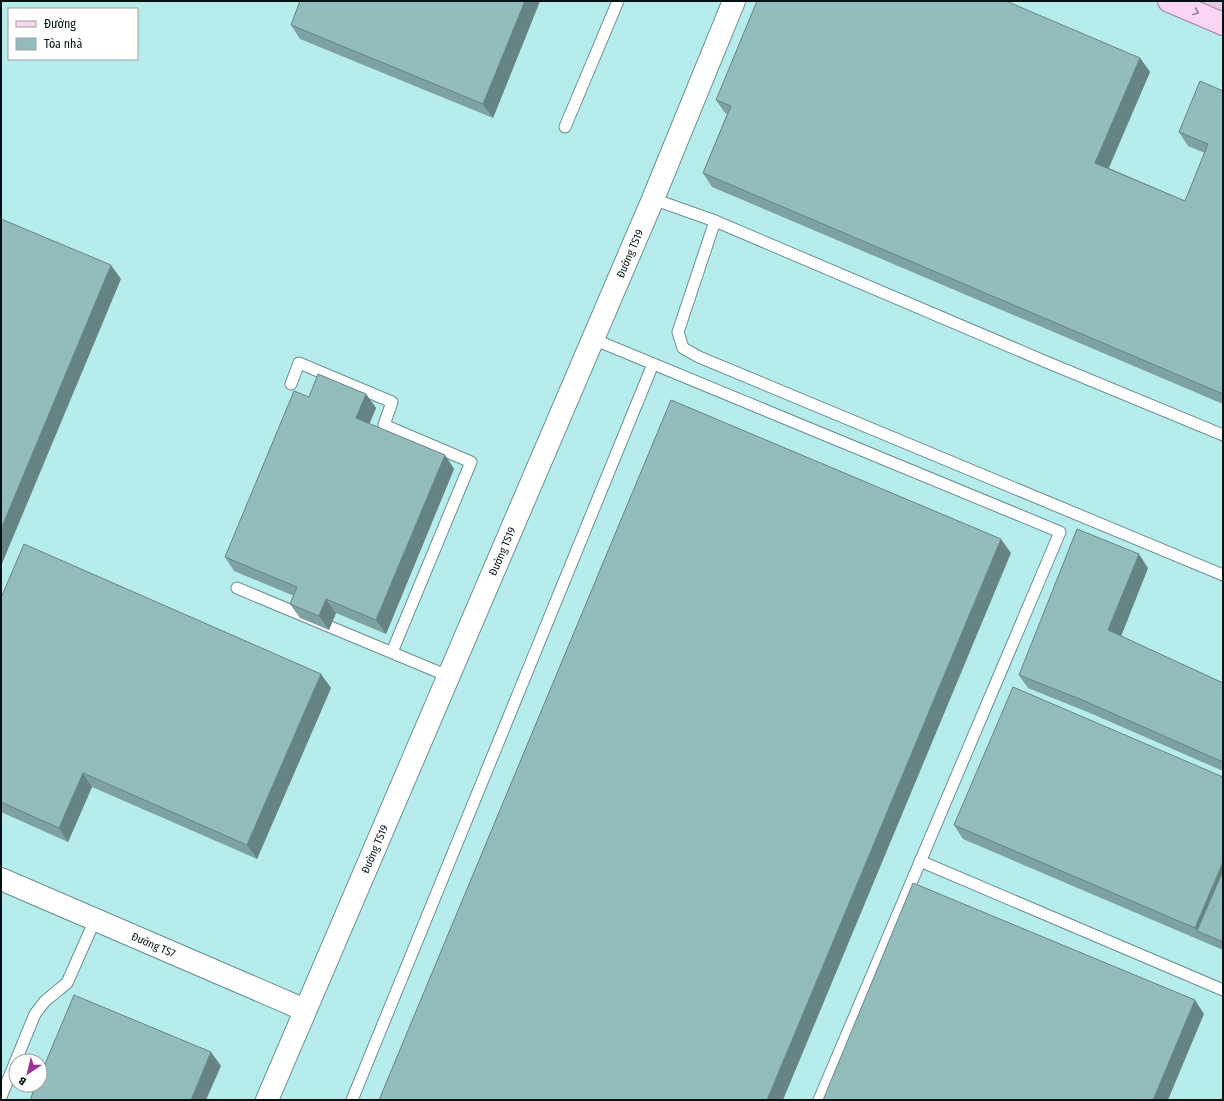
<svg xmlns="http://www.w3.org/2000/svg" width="1224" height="1101" font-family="'Fira Sans Condensed',sans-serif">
	<rect width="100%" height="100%" fill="#cbf6f7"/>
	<!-- built -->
	<path fill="#b7eced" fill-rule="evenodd" d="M1,1H1223V1100H1ZM9,9H137V59H9ZM16,1061H40V1085H16Z"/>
	<!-- green -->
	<polygon fill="#e7c8e0" points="1200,1 1223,1 1223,11"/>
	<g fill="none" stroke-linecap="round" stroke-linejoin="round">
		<!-- lane casing -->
		<g stroke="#6a9192" stroke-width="13">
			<g id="lane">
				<polyline points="565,127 618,1"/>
				<polyline points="653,199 715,221 1044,361 1223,435"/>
				<polyline points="715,221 678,332 683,348 699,357 1223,575"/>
				<polyline points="593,339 1060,532 819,1100"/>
				<polyline points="291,384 299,363 392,402 384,425 471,462 392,652"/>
				<polyline points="237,588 448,676"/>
				<polyline points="920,861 1223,990"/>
				<polyline points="1,1097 35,1014 45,1001 67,983 95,920"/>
				<polyline points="352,1100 653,364"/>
			</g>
		</g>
		<!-- street casing -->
		<g stroke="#6a9192" stroke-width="24">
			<g id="street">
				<path id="s1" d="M1,879L305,1010"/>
				<path id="s2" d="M267,1100L653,199L734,1"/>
			</g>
		</g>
		<!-- primary casing -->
		<g stroke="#a37fa0" stroke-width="24">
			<polyline id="primary" points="1169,1 1223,24"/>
		</g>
		<!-- lane -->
		<use href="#lane" stroke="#fff" stroke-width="11"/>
		<!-- street -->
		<use href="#street" stroke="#fff" stroke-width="22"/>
		<!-- primary -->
		<use href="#primary" stroke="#fbd6f4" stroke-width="22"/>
	</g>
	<!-- wall -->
	<g fill="#7ea2a3">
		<polygon points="300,1 540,1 493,118 300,39 291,25"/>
		<polygon points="1140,58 1150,72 1109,168 1185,201 1205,153 1188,146 1179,132 1223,91 1223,404 712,187 703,173 727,114 725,113 716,100"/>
		<polygon points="366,394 376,408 369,424 445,455 454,469 386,634 336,613 329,630 300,618 290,604 294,596 234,571 225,557 309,397"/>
		<polygon points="1148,568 1121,636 1223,683 1223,771 1090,713 1028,688 1019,675"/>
		<polygon points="1,598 331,688 257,859 92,787 68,842 1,812"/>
		<polygon points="1223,777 1223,950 963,839 954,825"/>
	</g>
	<!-- shaded-wall -->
	<g fill="#678484">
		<polygon points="525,1 540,1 493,118 483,104"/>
		<polygon points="1140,58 1150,72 1105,176 1095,163"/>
		<polygon points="111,265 121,279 1,566 1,529"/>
		<polygon points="366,394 376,408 366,432 356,418"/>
		<polygon points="445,455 454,469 386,634 376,620"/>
		<polygon points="1001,539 1011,553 783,1100 767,1100"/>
		<polygon points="1139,554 1148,568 1118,644 1108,630"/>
		<polygon points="326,599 336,613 329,630 319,616"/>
		<polygon points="321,674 331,688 257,859 247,845"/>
		<polygon points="83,773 92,787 68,842 59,828"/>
		<polygon points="1223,862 1223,898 1197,931 1195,928"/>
		<polygon points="1195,1000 1204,1014 1168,1100 1153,1100"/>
		<polygon points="211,1052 221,1066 206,1100 191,1100"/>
	</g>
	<!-- building -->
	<g fill="#93bcbd" stroke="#678484">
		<polygon points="300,1 525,1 483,104 291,25"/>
		<polygon points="757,1 1006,1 1140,58 1095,163 1185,201 1208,144 1179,132 1200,81 1223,91 1223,394 703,173 731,106 716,100"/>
		<polygon points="1,219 111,265 1,529"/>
		<polygon points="318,374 366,394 356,418 445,455 376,620 326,599 319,616 290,604 297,587 225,557 294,391 309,397"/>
		<polygon points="671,400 1001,539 767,1100 379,1100"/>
		<polygon points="1077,529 1139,554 1108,630 1223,683 1223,762 1080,699 1019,675"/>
		<polygon points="24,544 321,674 247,845 83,773 59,828 1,802 1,598"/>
		<polygon points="1013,687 1223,777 1223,862 1195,928 954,825"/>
		<polygon points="1221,875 1223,876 1223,942 1197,931"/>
		<polygon points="913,883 1195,1000 1153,1100 823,1100"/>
		<polygon points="74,995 211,1052 191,1100 30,1100 36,1085 40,1085 40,1076"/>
	</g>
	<!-- one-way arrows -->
	<defs><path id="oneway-chevron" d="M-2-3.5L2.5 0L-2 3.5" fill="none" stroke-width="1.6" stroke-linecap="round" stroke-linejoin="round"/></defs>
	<use stroke="#8c7e8f" href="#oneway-chevron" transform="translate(1196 12) rotate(23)"/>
	<g text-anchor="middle" stroke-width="4" stroke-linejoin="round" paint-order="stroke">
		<!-- street labels -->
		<g font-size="11" fill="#041213" stroke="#fff">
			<text dy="4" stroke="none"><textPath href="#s2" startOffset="921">Đường TS19</textPath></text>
			<text dy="4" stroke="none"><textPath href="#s2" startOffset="597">Đường TS19</textPath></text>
			<text dy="4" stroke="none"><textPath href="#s2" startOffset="273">Đường TS19</textPath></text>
			<text dy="4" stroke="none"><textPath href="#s1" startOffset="166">Đường TS7</textPath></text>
		</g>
	</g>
	<!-- border -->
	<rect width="1224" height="1101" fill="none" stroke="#041213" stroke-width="4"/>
	<!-- legend -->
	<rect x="8" y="8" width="130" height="52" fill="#ffffff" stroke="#9ba0a1"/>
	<rect x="16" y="21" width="20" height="6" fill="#fbd6f4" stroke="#9ba0a1"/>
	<text x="44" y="28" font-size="12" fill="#041213">Đường</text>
	<rect x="16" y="38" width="20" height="12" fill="#93bcbd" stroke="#9ba0a1"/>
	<text x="44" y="48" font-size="12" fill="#041213">Tòa nhà</text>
	<!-- north arrow -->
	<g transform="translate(28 1073) rotate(215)"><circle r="19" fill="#ffffff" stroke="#9ba0a1"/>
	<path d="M0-3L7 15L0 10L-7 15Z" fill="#9f3190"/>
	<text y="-6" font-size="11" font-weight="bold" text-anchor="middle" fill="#041213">B</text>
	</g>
</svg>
